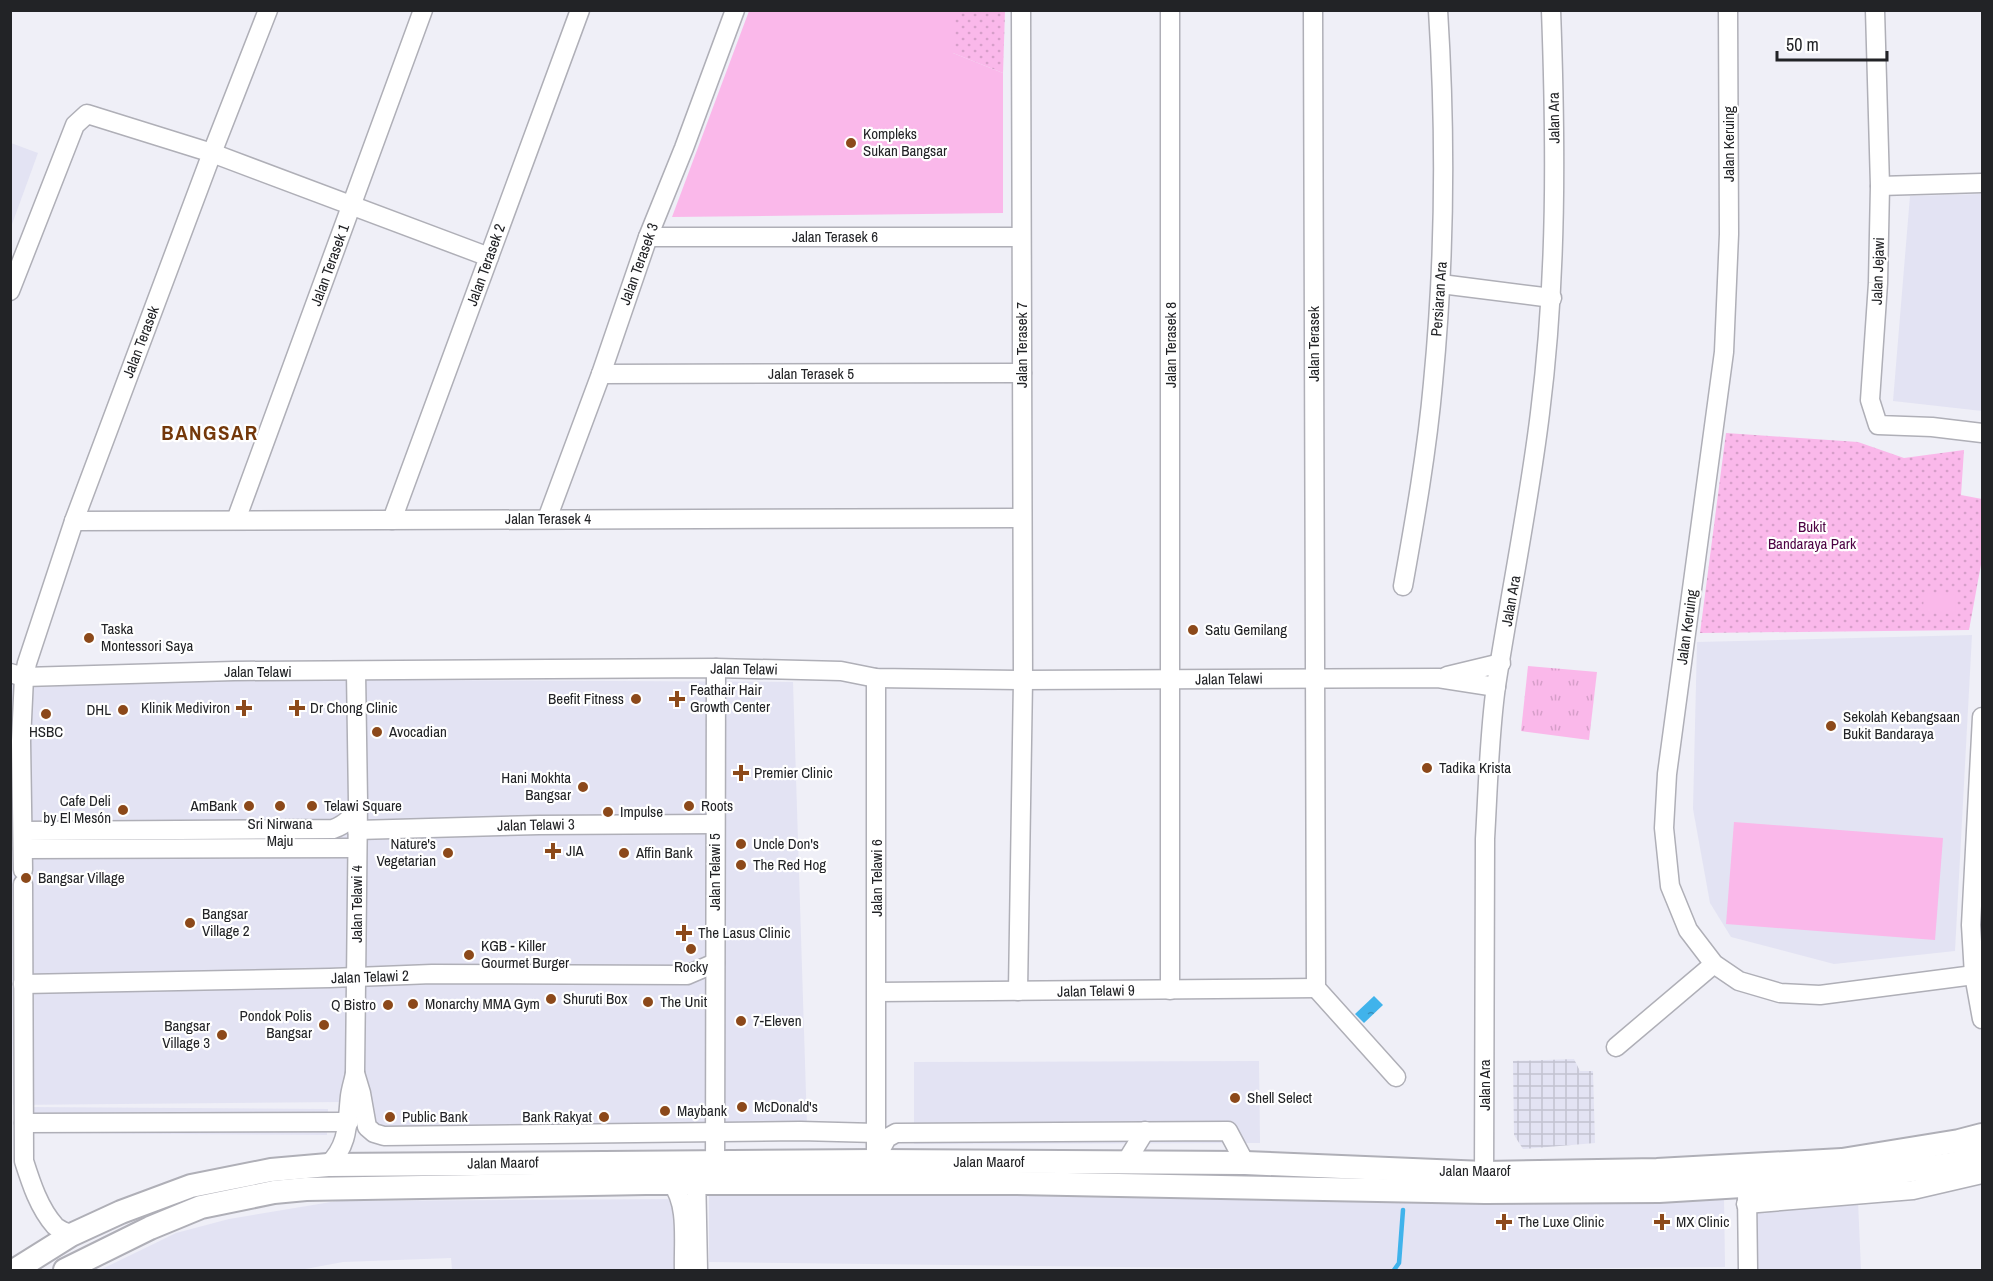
<svg xmlns="http://www.w3.org/2000/svg" width="1993" height="1281" font-family="'Archivo Narrow',sans-serif">
	<defs>
		<pattern id="industrial-grid" width="8" height="8" patternUnits="userSpaceOnUse" patternTransform="scale(1.5)"><rect width="8" height="8" fill="#e3e3f3"/><path d="M0 4h8M4 0v8" fill="none" stroke="#c2c2d0"/></pattern>
		<pattern id="grass-tufts" width="24" height="20" patternUnits="userSpaceOnUse" patternTransform="scale(1.5)"><rect width="24" height="20" fill="#fab8ea"/><path d="M3 7l-1-3M5 7V3M7 7l1-3M15 17l-1-3M17 17v-4M19 17l1-3" fill="none" stroke="#d69ec9"/></pattern>
		<pattern id="park-dots" width="8" height="8" patternUnits="userSpaceOnUse" patternTransform="scale(1.5)"><rect width="8" height="8" fill="#fab8ea"/><path d="M2 2h.1M6 6h.1" fill="none" stroke="#d69ec9" stroke-width="1.8" stroke-linecap="round"/></pattern>
		<pattern id="water-ripples" width="26" height="14" patternUnits="userSpaceOnUse" patternTransform="scale(1.5)"><rect width="26" height="14" fill="#40b3eb"/><path d="M2 4q2-2 4 0t4 0M15 11q2-2 4 0t4 0" fill="none" stroke="#3591be"/></pattern>
	</defs>
	<rect width="100%" height="100%" fill="#efeff7"/>
	<!-- built -->
	<g fill="#e3e3f3">
		<polygon points="11,143 38,153 11,227 10,143"/>
		<polygon points="1982,194 1982,411 1893,401 1910,196"/>
		<polygon points="1972,635 1955,951 1834,964 1731,937 1710,903 1693,809 1697,642"/>
		<polygon points="11,678 793,682 807,1126 387,1128 343,1102 13,1105 11,963"/>
		<polygon points="1259,1061 1260,1143 914,1144 914,1062"/>
		<polygon points="28,1107 328,1109 327,1135 28,1133"/>
		<polygon points="709,1192 1724,1196 1725,1267 1372,1270 709,1262"/>
		<polygon points="675,1199 678,1270 452,1270 451,1258 343,1262 300,1270 100,1270 176,1233 229,1219 337,1201"/>
		<polygon points="1858,1201 1861,1270 1754,1270 1752,1209"/>
	</g>
	<!-- industrial -->
	<polygon fill="url(#industrial-grid)" points="1574,1059 1580,1071 1593,1071 1595,1143 1523,1149 1514,1135 1513,1061"/>
	<!-- grass -->
	<polygon fill="url(#grass-tufts)" points="1528,666 1597,672 1589,740 1521,731"/>
	<!-- park -->
	<g fill="url(#park-dots)">
		<polygon points="953,11 1005,11 1003,73 953,53"/>
		<polygon points="1726,433 1858,442 1904,458 1964,450 1961,495 1982,499 1982,559 1969,630 1700,633"/>
	</g>
	<!-- pitch -->
	<g fill="#fab8ea">
		<polygon points="749,11 953,11 953,53 1003,73 1003,213 672,217"/>
		<polygon points="1924,593 1956,595 1955,614 1923,611"/>
		<polygon points="1734,822 1943,838 1935,940 1726,924"/>
	</g>
	<!-- water -->
	<polygon fill="url(#water-ripples)" points="1374,996 1383,1005 1364,1023 1355,1014"/>
	<g fill="none" stroke-linecap="round" stroke-linejoin="round">
		<!-- stream -->
		<polyline stroke="#40b3eb" stroke-width="4.5" points="1394,1270 1399,1263 1403,1210"/>
		<!-- minor casing -->
		<g stroke="#afafb7" stroke-width="21">
			<g id="minor">
				<polyline points="1170,10 1170,990"/>
				<polyline points="1313,10 1316,988 1396,1077"/>
				<polyline points="1728,10 1729,234 1724,352 1667,774 1664,828 1670,886 1688,930 1714,964 1739,981 1780,993 1820,995 1974,975"/>
				<polyline points="1875,10 1880,186 1878,283 1870,400 1878,425 1932,427 1982,433"/>
				<polyline points="1880,186 1982,183"/>
				<polyline points="648,237 1021,237"/>
				<polyline points="1441,284 1552,298"/>
				<polyline points="10,291 75,125 87,114 212,153 489,257"/>
				<polyline points="601,374 1022,373"/>
				<polyline points="547,519 601,374 648,237 684,148 735,10"/>
				<polyline points="236,520 423,10"/>
				<polyline points="392,520 580,10"/>
				<polyline points="74,521 1022,518"/>
				<path d="M1403,586C1415,519 1427,451 1433,383C1445,259 1446,135 1438,10"/>
				<polyline points="10,673 24,677 234,671 716,668 841,671 876,678 1023,680 1438,678 1496,687"/>
				<polyline points="1447,676 1501,663"/>
				<polyline points="876,678 876,1172"/>
				<polyline points="1982,717 1971,925 1974,975 1982,1019"/>
				<polyline points="357,830 539,825 715,824"/>
				<path d="M23,831L333,829C347,824 351,818 357,805"/>
				<polyline points="23,849 357,848"/>
				<polyline points="23,870 21,741 24,677 27,663 74,521 212,153 268,10"/>
				<path d="M23,884L24,1161C31,1183 39,1208 55,1226C59,1230 66,1232 71,1235"/>
				<polyline points="23,984 330,978 432,974 687,975 715,963"/>
				<polyline points="1018,991 1023,680 1021,10"/>
				<polyline points="877,992 1316,988"/>
				<polyline points="1616,1047 1714,964"/>
				<polyline points="355,1073 361,1093 367,1127 374,1133 384,1136 800,1131 876,1133"/>
				<polyline points="24,1123 349,1122"/>
				<polyline points="877,1156 887,1138 896,1133 1228,1131 1245,1163"/>
				<polyline points="1126,1162 1145,1131"/>
				<path d="M328,1165C349,1145 347,1123 350,1096C351,1088 354,1080 355,1073L358,802L356,672"/>
				<polyline points="696,1172 698,1270"/>
				<polyline points="715,1175 716,668"/>
				<path d="M671,1183C689,1202 683,1245 684,1270"/>
				<path d="M1484,1186L1485,839C1488,788 1489,736 1496,686C1510,595 1529,504 1540,413C1557,279 1556,145 1551,10"/>
				<polyline points="1747,1194 1748,1270"/>
				<polyline points="1746,1204 1913,1190 1982,1174"/>
			</g>
		</g>
		<!-- major casing -->
		<g stroke="#afafb7" stroke-width="26">
			<g id="major">
				<polyline points="15,1270 71,1235 121,1212 191,1186 271,1170 328,1165 876,1161 1245,1163 1484,1173 1657,1170 1842,1160 1959,1141 1982,1135"/>
				<polyline points="65,1270 150,1228 201,1207 274,1192 306,1189 646,1183 1012,1183 1485,1192 1659,1191 1845,1180 1952,1164 1982,1157"/>
			</g>
		</g>
		<!-- minor -->
		<use href="#minor" stroke="#fff" stroke-width="18"/>
		<!-- major -->
		<use href="#major" stroke="#fff" stroke-width="22"/>
	</g>
	<!-- markers -->
	<g fill="#8c491a" stroke="#fff" stroke-width="2">
		<circle cx="851" cy="143" r="6"/>
		<circle cx="1193" cy="630" r="6"/>
		<circle cx="89" cy="638" r="6"/>
		<circle cx="636" cy="699" r="6"/>
		<path d="M674 690h6v6h6v6h-6v6h-6v-6h-6v-6h6z"/>
		<path d="M241 699h6v6h6v6h-6v6h-6v-6h-6v-6h6z"/>
		<path d="M294 699h6v6h6v6h-6v6h-6v-6h-6v-6h6z"/>
		<circle cx="123" cy="710" r="6"/>
		<circle cx="46" cy="714" r="6"/>
		<circle cx="1831" cy="726" r="6"/>
		<circle cx="377" cy="732" r="6"/>
		<circle cx="1427" cy="768" r="6"/>
		<path d="M738 764h6v6h6v6h-6v6h-6v-6h-6v-6h6z"/>
		<circle cx="583" cy="787" r="6"/>
		<circle cx="249" cy="806" r="6"/>
		<circle cx="280" cy="806" r="6"/>
		<circle cx="312" cy="806" r="6"/>
		<circle cx="689" cy="806" r="6"/>
		<circle cx="123" cy="810" r="6"/>
		<circle cx="608" cy="812" r="6"/>
		<circle cx="741" cy="844" r="6"/>
		<path d="M550 842h6v6h6v6h-6v6h-6v-6h-6v-6h6z"/>
		<circle cx="448" cy="853" r="6"/>
		<circle cx="624" cy="853" r="6"/>
		<circle cx="741" cy="865" r="6"/>
		<circle cx="26" cy="878" r="6"/>
		<circle cx="190" cy="923" r="6"/>
		<path d="M681 924h6v6h6v6h-6v6h-6v-6h-6v-6h6z"/>
		<circle cx="691" cy="949" r="6"/>
		<circle cx="469" cy="955" r="6"/>
		<circle cx="551" cy="999" r="6"/>
		<circle cx="648" cy="1002" r="6"/>
		<circle cx="413" cy="1004" r="6"/>
		<circle cx="388" cy="1005" r="6"/>
		<circle cx="741" cy="1021" r="6"/>
		<circle cx="324" cy="1025" r="6"/>
		<circle cx="222" cy="1035" r="6"/>
		<circle cx="1235" cy="1098" r="6"/>
		<circle cx="742" cy="1107" r="6"/>
		<circle cx="665" cy="1111" r="6"/>
		<circle cx="390" cy="1117" r="6"/>
		<circle cx="604" cy="1117" r="6"/>
		<path d="M1501 1213h6v6h6v6h-6v6h-6v-6h-6v-6h6z"/>
		<path d="M1659 1213h6v6h6v6h-6v6h-6v-6h-6v-6h6z"/>
	</g>
	<g text-anchor="middle" stroke-width="4.5" stroke-linejoin="round" paint-order="stroke">
		<!-- street labels -->
		<g font-size="15" fill="#222326" stroke="#fff">
			<text transform="translate(1554 118) rotate(-91)" y="5">Jalan Ara</text>
			<text transform="translate(1729 144) rotate(-90)" y="5">Jalan Keruing</text>
			<text x="835" y="242">Jalan Terasek 6</text>
			<text transform="translate(639 264) rotate(-70)" y="5">Jalan Terasek 3</text>
			<text transform="translate(330 265) rotate(-70)" y="5">Jalan Terasek 1</text>
			<text transform="translate(486 265) rotate(-70)" y="5">Jalan Terasek 2</text>
			<text transform="translate(1878 271) rotate(-88)" y="5">Jalan Jejawi</text>
			<text transform="translate(1439 299) rotate(-86)" y="5">Persiaran Ara</text>
			<text transform="translate(141 342) rotate(-69)" y="5">Jalan Terasek</text>
			<text transform="translate(1314 344) rotate(-90)" y="5">Jalan Terasek</text>
			<text transform="translate(1022 345) rotate(-90)" y="5">Jalan Terasek 7</text>
			<text transform="translate(1171 345) rotate(-90)" y="5">Jalan Terasek 8</text>
			<text x="811" y="379">Jalan Terasek 5</text>
			<text x="548" y="524">Jalan Terasek 4</text>
			<text transform="translate(1511 601) rotate(-80)" y="5">Jalan Ara</text>
			<text transform="translate(1687 627) rotate(-82)" y="5">Jalan Keruing</text>
			<text transform="translate(744 669) rotate(1)" y="5">Jalan Telawi</text>
			<text x="258" y="677">Jalan Telawi</text>
			<text transform="translate(1229 679) rotate(-1)" y="5">Jalan Telawi</text>
			<text transform="translate(536 825) rotate(-1)" y="5">Jalan Telawi 3</text>
			<text transform="translate(715 872) rotate(-90)" y="5">Jalan Telawi 5</text>
			<text transform="translate(877 878) rotate(-90)" y="5">Jalan Telawi 6</text>
			<text transform="translate(357 904) rotate(-90)" y="5">Jalan Telawi 4</text>
			<text transform="translate(370 977) rotate(-2)" y="5">Jalan Telawi 2</text>
			<text transform="translate(1096 991) rotate(-1)" y="5">Jalan Telawi 9</text>
			<text transform="translate(1485 1085) rotate(-90)" y="5">Jalan Ara</text>
			<text x="989" y="1167">Jalan Maarof</text>
			<text transform="translate(503 1163) rotate(-1)" y="5">Jalan Maarof</text>
			<text x="1475" y="1176">Jalan Maarof</text>
		</g>
		<!-- poi labels -->
		<g font-size="15" fill="#222326" stroke="#fff" text-anchor="start">
			<text x="863" y="139">Kompleks<tspan x="863" dy="17">Sukan Bangsar</tspan></text>
			<text x="101" y="634">Taska<tspan x="101" dy="17">Montessori Saya</tspan></text>
			<text x="1205" y="635">Satu Gemilang</text>
			<text x="690" y="695">Feathair Hair<tspan x="690" dy="17">Growth Center</tspan></text>
			<text x="624" y="704" text-anchor="end">Beefit Fitness</text>
			<text x="230" y="713" text-anchor="end">Klinik Mediviron</text>
			<text x="310" y="713">Dr Chong Clinic</text>
			<text x="111" y="715" text-anchor="end">DHL</text>
			<text x="1843" y="722">Sekolah Kebangsaan<tspan x="1843" dy="17">Bukit Bandaraya</tspan></text>
			<text x="46" y="737" text-anchor="middle">HSBC</text>
			<text x="389" y="737">Avocadian</text>
			<text x="1439" y="773">Tadika Krista</text>
			<text x="754" y="778">Premier Clinic</text>
			<text x="571" y="783" text-anchor="end">Hani Mokhta<tspan x="571" dy="17">Bangsar</tspan></text>
			<text x="111" y="806" text-anchor="end">Cafe Deli<tspan x="111" dy="17">by El Mesón</tspan></text>
			<text x="237" y="811" text-anchor="end">AmBank</text>
			<text x="324" y="811">Telawi Square</text>
			<text x="701" y="811">Roots</text>
			<text x="620" y="817">Impulse</text>
			<text x="280" y="829" text-anchor="middle">Sri Nirwana<tspan x="280" dy="17">Maju</tspan></text>
			<text x="436" y="849" text-anchor="end">Nature's<tspan x="436" dy="17">Vegetarian</tspan></text>
			<text x="753" y="849">Uncle Don's</text>
			<text x="566" y="856">JIA</text>
			<text x="636" y="858">Affin Bank</text>
			<text x="753" y="870">The Red Hog</text>
			<text x="38" y="883">Bangsar Village</text>
			<text x="202" y="919">Bangsar<tspan x="202" dy="17">Village 2</tspan></text>
			<text x="698" y="938">The Lasus Clinic</text>
			<text x="481" y="951">KGB - Killer<tspan x="481" dy="17">Gourmet Burger</tspan></text>
			<text x="691" y="972" text-anchor="middle">Rocky</text>
			<text x="563" y="1004">Shuruti Box</text>
			<text x="660" y="1007">The Unit</text>
			<text x="425" y="1009">Monarchy MMA Gym</text>
			<text x="376" y="1010" text-anchor="end">Q Bistro</text>
			<text x="312" y="1021" text-anchor="end">Pondok Polis<tspan x="312" dy="17">Bangsar</tspan></text>
			<text x="753" y="1026">7-Eleven</text>
			<text x="210" y="1031" text-anchor="end">Bangsar<tspan x="210" dy="17">Village 3</tspan></text>
			<text x="1247" y="1103">Shell Select</text>
			<text x="754" y="1112">McDonald's</text>
			<text x="677" y="1116">Maybank</text>
			<text x="402" y="1122">Public Bank</text>
			<text x="592" y="1122" text-anchor="end">Bank Rakyat</text>
			<text x="1518" y="1227">The Luxe Clinic</text>
			<text x="1676" y="1227">MX Clinic</text>
		</g>
		<!-- park labels -->
		<g font-size="15" fill="#4e0244" stroke="#fff">
			<text x="1812" y="532">Bukit<tspan x="1812" dy="17">Bandaraya Park</tspan></text>
		</g>
		<!-- district labels -->
		<g font-size="21" font-weight="bold" letter-spacing="1.5" fill="#74380a" stroke="#fff">
			<text x="210" y="440">BANGSAR</text>
		</g>
	</g>
	<!-- border -->
	<rect width="1993" height="1281" fill="none" stroke="#222326" stroke-width="24"/>
	<!-- scale -->
	<path d="M1777 51v9h110v-9" fill="none" stroke="#222326" stroke-width="3"/>
	<text x="1786" y="51" font-size="18" fill="#222326" stroke="#ffffff" stroke-width="4.5" paint-order="stroke">50 m</text>
</svg>
